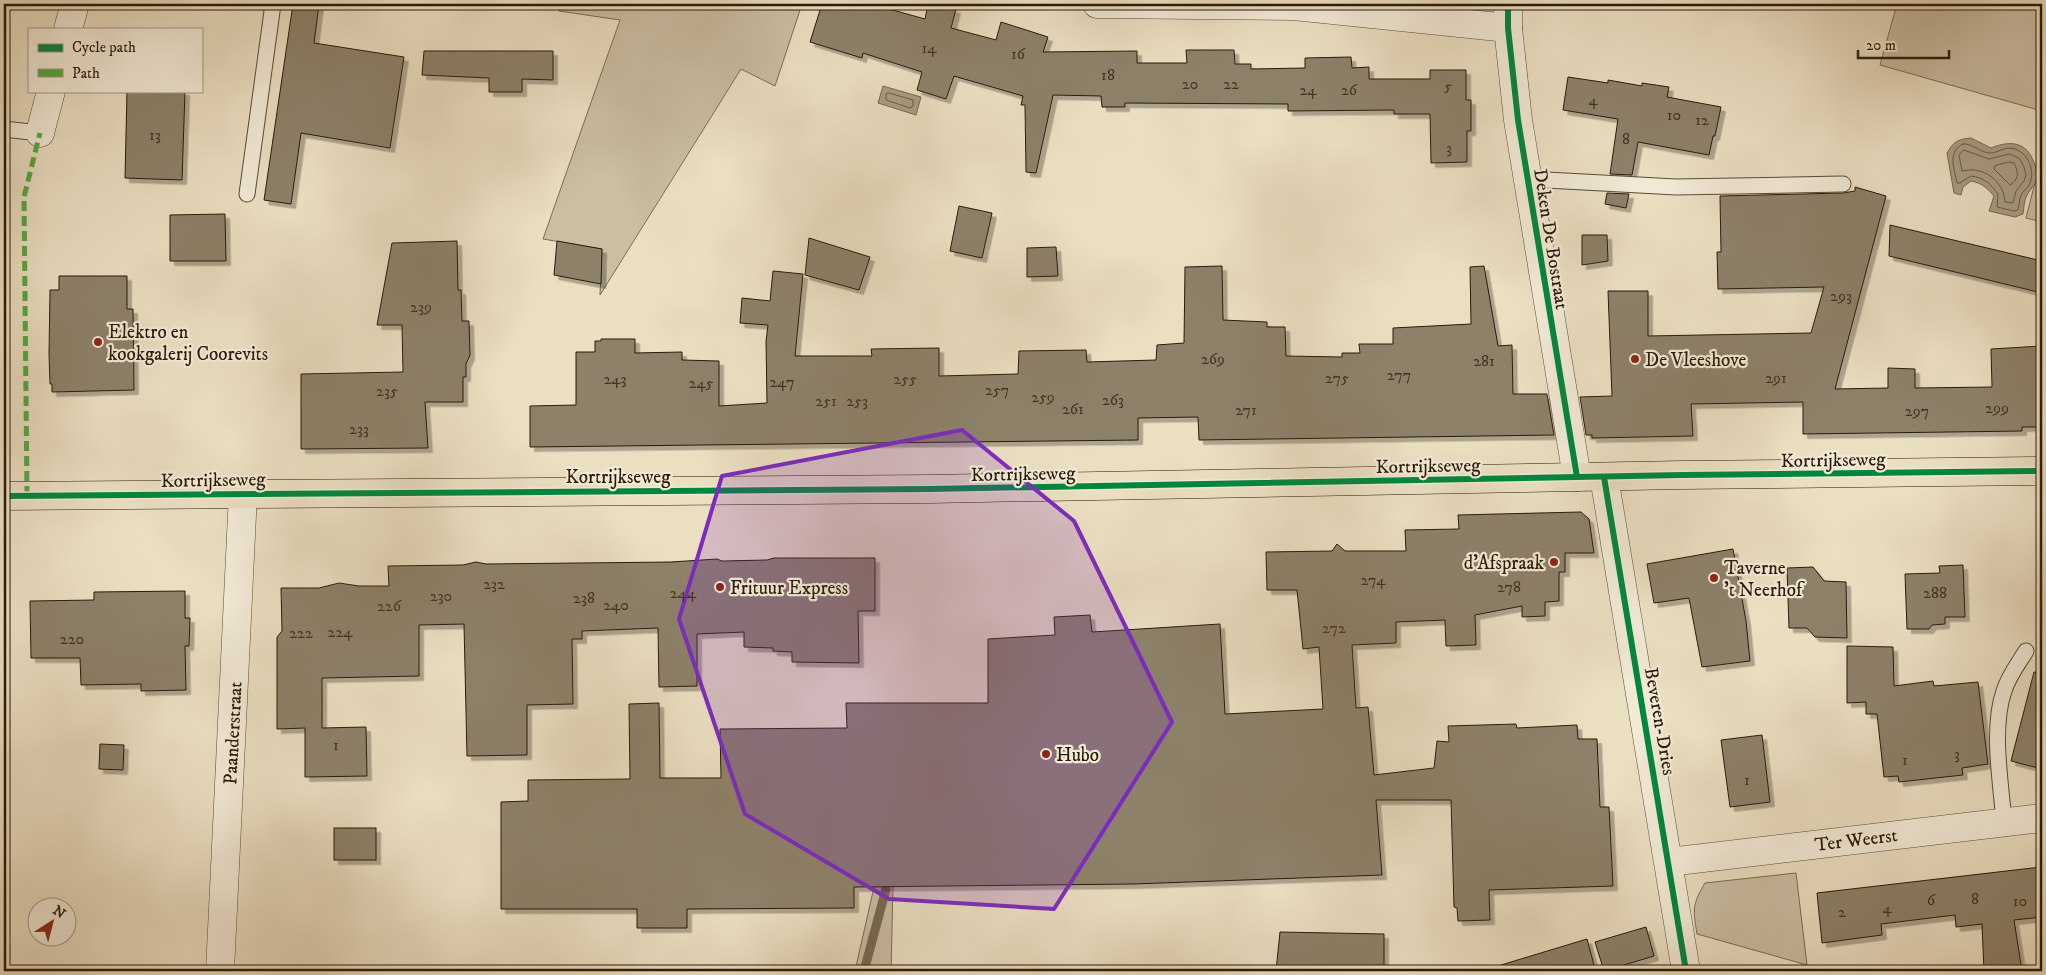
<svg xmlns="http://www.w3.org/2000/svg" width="2046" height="975" font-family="'IM FELL DW Pica',serif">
	<defs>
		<filter id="shadow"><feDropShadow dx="4.5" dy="4.5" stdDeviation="0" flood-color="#0004"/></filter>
	</defs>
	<rect width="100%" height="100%" fill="#ebdfc2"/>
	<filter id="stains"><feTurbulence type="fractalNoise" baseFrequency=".004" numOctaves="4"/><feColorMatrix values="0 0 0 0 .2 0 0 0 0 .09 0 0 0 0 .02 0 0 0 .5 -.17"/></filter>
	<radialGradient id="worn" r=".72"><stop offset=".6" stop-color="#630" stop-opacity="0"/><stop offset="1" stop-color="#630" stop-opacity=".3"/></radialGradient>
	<!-- green -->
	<g fill="#cabea3" stroke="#796c56">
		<polygon points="561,4 802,4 775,86 741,69 600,295 602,249 543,239 620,20 559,11"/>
		<polygon points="1897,4 2042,4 2042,111 1880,65"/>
		<polygon points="2042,155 2042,222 2026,218"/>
		<path d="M1796,873L1807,965L1697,934C1693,909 1692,905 1705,883Z"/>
		<polygon points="893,886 891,971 855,971 874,887"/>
	</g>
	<!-- water -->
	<g fill="#a99c83" stroke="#756853">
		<polygon points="883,86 921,97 916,115 878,103"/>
		<path d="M1971,138L1991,148C2006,142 2022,140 2031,156C2034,162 2037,168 2037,175C2037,184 2031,188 2027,195C2024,200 2024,208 2023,214L2015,217L1989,211L1994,196C1987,188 1982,183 1971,181L1963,187L1961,195L1954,193L1947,153C1953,142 1958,139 1971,138Z"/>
	</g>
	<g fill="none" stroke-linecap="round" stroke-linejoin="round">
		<!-- shore -->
		<g stroke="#685c46" stroke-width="1">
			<polygon points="889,93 913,100 913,106 910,108 886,100 886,94"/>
			<path d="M1963,144C1973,143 1981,154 1992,153C1998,152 2003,148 2010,148C2026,149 2036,169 2030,183C2028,188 2023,191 2021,195C2019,200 2019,206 2018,210L2014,211L1997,207L1998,194C1990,183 1984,178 1971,176L1960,183H1957C1954,167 1947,152 1963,144Z"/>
			<path d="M1964,150L1989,159L2009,154L2019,158L2024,167L2026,175L2024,181L2016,191L2013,203L2005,202C2004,185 1991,172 1974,170C1970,169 1966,171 1962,171L1959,155Z"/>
			<path d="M2009,162L2014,163C2019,173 2019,179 2010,185L1994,169L1995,166Z"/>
		</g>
		<!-- stream -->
		<polyline stroke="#756853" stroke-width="9" points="864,971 886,889"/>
	</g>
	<!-- building -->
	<g fill="#8d816a" stroke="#281b0a" filter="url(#shadow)">
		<polygon points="293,4 319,4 314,43 404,57 390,148 301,133 291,204 264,200"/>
		<polygon points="822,4 871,4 925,19 928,4 938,4 956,9 951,28 996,40 1001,22 1048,37 1043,52 1137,51 1137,63 1187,63 1186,50 1234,50 1235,64 1251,64 1251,69 1305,68 1305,58 1351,57 1352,68 1369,67 1369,79 1430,79 1430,70 1466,70 1466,100 1471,100 1471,131 1467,131 1467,162 1431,163 1430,114 1394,114 1394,110 1288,111 1288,104 1125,103 1125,107 1102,107 1101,96 1053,95 1036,173 1026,172 1025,105 1021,105 1023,96 954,76 946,99 917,90 922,72 863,53 862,58 810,42"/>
		<polygon points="424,51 553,51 553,80 522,79 522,92 489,92 489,78 422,75"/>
		<polygon points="1568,77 1608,83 1608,80 1642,86 1642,83 1669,87 1667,97 1721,107 1715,136 1713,136 1709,155 1638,142 1632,175 1610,174 1618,119 1563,110"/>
		<polygon points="127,91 185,91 182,180 125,178"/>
		<polygon points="1855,187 1886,196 1835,389 1888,388 1888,368 1915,369 1915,388 1992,387 1991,349 2042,346 2042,427 2022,427 2022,431 1803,434 1803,402 1691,404 1693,436 1592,438 1592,435 1586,435 1580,397 1612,396 1608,291 1648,291 1648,336 1811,333 1824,287 1718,289 1717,252 1721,252 1720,196 1843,193 1855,191"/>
		<polygon points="1607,193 1629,194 1626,208 1605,204"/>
		<polygon points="959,206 992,213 982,258 950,251"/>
		<polygon points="225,214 226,261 170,261 170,215"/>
		<polygon points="1890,225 2042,261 2042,293 1889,256"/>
		<polygon points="1582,235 1607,235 1608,261 1582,265"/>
		<polygon points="809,238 870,257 859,290 805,275"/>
		<polygon points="457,241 458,290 461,290 462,321 469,321 470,355 466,364 466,377 463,377 463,402 425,402 428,448 301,449 301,374 403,372 402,325 377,325 392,243"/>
		<polygon points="557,241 602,249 601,284 554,275"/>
		<polygon points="1056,247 1058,276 1027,277 1027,248"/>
		<polygon points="1222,266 1223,320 1267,322 1267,327 1285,327 1286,356 1342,357 1342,353 1360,353 1359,344 1393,344 1393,328 1471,324 1470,267 1484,266 1498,346 1512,345 1513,394 1547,394 1554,435 1199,440 1198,417 1138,418 1138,440 530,447 530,406 576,405 576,352 595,352 595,341 601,341 601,339 635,339 635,353 682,352 682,360 719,361 719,406 767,403 766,341 768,325 740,323 742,298 770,301 773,271 803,274 795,356 872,356 871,349 939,348 939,376 1018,374 1019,351 1086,350 1087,362 1156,360 1157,345 1184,343 1185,267"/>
		<polygon points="59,276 127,276 127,309 133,309 134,390 52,392 52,384 50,384 49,354 50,290 59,290"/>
		<polygon points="1581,512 1589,519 1594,553 1565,553 1565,572 1559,572 1559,601 1545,602 1545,616 1522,617 1522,606 1475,615 1476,645 1446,646 1445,620 1396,622 1396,643 1352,645 1356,708 1368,707 1374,775 1434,768 1437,741 1449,742 1448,726 1516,724 1517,728 1577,725 1578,739 1597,739 1600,807 1609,807 1613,886 1489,890 1490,920 1458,921 1457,908 1454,907 1451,800 1376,800 1382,875 1133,884 854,887 854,908 687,909 687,928 637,928 637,909 501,909 501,802 528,801 528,780 630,779 629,704 659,703 660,778 721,778 720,729 847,728 846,703 988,703 988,639 1055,635 1054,617 1090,615 1092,632 1220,624 1225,714 1323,709 1319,647 1303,649 1297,590 1267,590 1266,552 1332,551 1337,544 1345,551 1406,551 1405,530 1459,529 1458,515"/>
		<polygon points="1733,549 1746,621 1750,661 1702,667 1689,598 1654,603 1647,564"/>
		<polygon points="774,558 875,558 875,611 858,611 859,663 792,662 792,652 773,651 773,648 744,647 744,632 697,634 697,686 659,687 658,628 582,631 582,639 572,639 573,704 527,705 527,755 467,756 464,624 419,625 419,676 322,678 322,728 366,727 367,776 305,777 305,728 277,729 277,637 282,631 281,588 319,588 339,583 359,586 389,586 388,566 463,565 476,562 486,564 671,562 717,559 722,561 767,560"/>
		<polygon points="1963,565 1965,617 1945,617 1945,624 1932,625 1929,629 1907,629 1905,574 1940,573 1939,566"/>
		<polygon points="1813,567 1824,581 1846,582 1847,638 1815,637 1807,628 1789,628 1787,568"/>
		<polygon points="185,591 185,618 190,618 189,646 185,646 186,690 141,691 141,684 81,685 80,658 31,658 30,601 94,600 94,592"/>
		<polygon points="1847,646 1893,647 1894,686 1933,681 1934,686 1978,682 1988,764 1962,768 1963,775 1899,782 1898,776 1884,777 1877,714 1866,714 1866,702 1847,703"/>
		<polygon points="2034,672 2042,673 2042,751 2038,768 2011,761"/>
		<polygon points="1762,735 1770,802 1730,807 1721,740"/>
		<polygon points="100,744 124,745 123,770 99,769"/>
		<rect x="334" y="828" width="42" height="32"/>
		<polygon points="2041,867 2042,917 2014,920 2022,971 1984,971 1982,924 1956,927 1955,915 1881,924 1882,935 1822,943 1817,893"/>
		<polygon points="1646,927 1654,956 1604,971 1595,942"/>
		<polygon points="1280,932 1384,934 1384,971 1276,971"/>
		<polygon points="1587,939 1594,965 1575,971 1502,971 1501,965"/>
	</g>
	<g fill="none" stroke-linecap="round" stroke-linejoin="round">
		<!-- lane casing -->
		<g stroke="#594c38" stroke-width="17">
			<g id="lane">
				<polyline points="4,129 40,133"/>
				<polyline points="1528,179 1676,187 1843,184"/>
				<polyline points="247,194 273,4"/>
				<path d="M2004,822C2001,783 1991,728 2004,691C2008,677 2018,664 2026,651"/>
			</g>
		</g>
		<!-- street casing -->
		<g stroke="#594c38" stroke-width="29">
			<g id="street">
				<polyline points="1097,4 1294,6 1508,28"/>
				<polyline points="1508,4 1508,28 1518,120 1577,477"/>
				<polyline points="68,29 75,4"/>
				<polyline points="40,133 51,91"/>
				<polyline points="1604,477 1686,971"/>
				<polyline points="1669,862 2042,818"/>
				<polyline points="220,971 243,494"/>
			</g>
		</g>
		<!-- primary casing -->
		<g stroke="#281b0a" stroke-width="29">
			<polyline id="primary" points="4,496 930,489 1682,475 2042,471"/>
		</g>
		<!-- lane -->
		<use href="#lane" stroke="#f2ead7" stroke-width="15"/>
		<!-- street -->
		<use href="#street" stroke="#f2ead7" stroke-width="28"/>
		<!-- primary -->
		<use href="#primary" stroke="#ebdfc2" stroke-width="28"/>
		<!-- quiet -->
		<polyline stroke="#53a941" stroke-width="5" stroke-dasharray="10 5" stroke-linecap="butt" points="27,496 24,197 40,133"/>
		<!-- cycleway casing -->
		<g stroke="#f2ead7" stroke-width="9">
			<g id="cycleway">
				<polyline points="1508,4 1508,28 1518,120 1577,477"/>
				<polyline points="1604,477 1686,971"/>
				<polyline points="4,496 930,489 1682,475 2042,471"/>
			</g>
		</g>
		<!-- cycleway -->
		<use href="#cycleway" stroke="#00873e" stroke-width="6"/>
	</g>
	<!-- marked area -->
	<path fill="#7b2cbf" fill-opacity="0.2" stroke="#7b2cbf" stroke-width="4" stroke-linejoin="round" d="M962,430L1074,521L1172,722L1054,909L889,899L745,814L679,619L722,476Z"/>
	<!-- markers -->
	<g fill="#8f2418" stroke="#f2ead7" stroke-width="2">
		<circle cx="98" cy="342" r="5"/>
		<circle cx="1635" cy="359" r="5"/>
		<circle cx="1554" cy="562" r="5"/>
		<circle cx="1714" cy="578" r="5"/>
		<circle cx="720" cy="587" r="5"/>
		<circle cx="1046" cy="754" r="5"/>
	</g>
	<g text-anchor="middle" stroke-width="4.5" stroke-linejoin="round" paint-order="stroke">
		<!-- number labels -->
		<g font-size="16" fill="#413422">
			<text x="929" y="53">14</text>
			<text x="1018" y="59">16</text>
			<text x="1108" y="80">18</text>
			<text x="1190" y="89">20</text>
			<text x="1231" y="89">22</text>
			<text x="1448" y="91">5</text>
			<text x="1308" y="95">24</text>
			<text x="1349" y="95">26</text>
			<text x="1593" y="105">4</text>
			<text x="1674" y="120">10</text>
			<text x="1702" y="125">12</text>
			<text x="155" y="140">13</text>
			<text x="1626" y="144">8</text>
			<text x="1449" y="153">3</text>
			<text x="1841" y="301">293</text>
			<text x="421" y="312">239</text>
			<text x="1213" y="364">269</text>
			<text x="1484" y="366">281</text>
			<text x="1399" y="380">277</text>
			<text x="1337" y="383">275</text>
			<text x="1776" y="383">291</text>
			<text x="615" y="384">243</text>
			<text x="905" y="384">255</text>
			<text x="782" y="387">247</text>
			<text x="701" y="388">245</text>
			<text x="997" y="395">257</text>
			<text x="387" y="396">235</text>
			<text x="1043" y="402">259</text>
			<text x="1113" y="405">263</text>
			<text x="826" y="406">251</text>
			<text x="857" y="406">253</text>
			<text x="1997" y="413">299</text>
			<text x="1073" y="414">261</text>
			<text x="1246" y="415">271</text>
			<text x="1917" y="416">297</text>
			<text x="359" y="434">233</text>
			<text x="1373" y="585">274</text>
			<text x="494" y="589">232</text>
			<text x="1509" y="592">278</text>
			<text x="683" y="598">244</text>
			<text x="1935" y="598">288</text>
			<text x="441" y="601">230</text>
			<text x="584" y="603">238</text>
			<text x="616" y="610">240</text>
			<text x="389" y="611">226</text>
			<text x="1334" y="633">272</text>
			<text x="340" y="637">224</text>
			<text x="301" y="638">222</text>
			<text x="72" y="644">220</text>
			<text x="336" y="750">1</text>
			<text x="1957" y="759">3</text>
			<text x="1905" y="765">1</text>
			<text x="1747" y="785">1</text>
			<text x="1975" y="904">8</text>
			<text x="1931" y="905">6</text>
			<text x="2020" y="906">10</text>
			<text x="1887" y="913">4</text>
			<text x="1842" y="917">2</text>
		</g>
		<!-- street labels -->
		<g font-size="19" fill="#281b0a" stroke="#f2ead7">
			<text transform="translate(1552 239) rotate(81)" y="7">Deken De Bostraat</text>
			<text transform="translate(1833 459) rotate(-1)" y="7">Kortrijkseweg</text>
			<text transform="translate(1428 465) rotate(-1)" y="7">Kortrijkseweg</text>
			<text transform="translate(1023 473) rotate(-1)" y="7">Kortrijkseweg</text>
			<text x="618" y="483">Kortrijkseweg</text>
			<text transform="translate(213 479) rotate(-1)" y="7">Kortrijkseweg</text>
			<text transform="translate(1661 721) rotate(80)" y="7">Beveren-Dries</text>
			<text transform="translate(232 733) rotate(-87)" y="7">Paanderstraat</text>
			<text transform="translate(1856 839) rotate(-7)" y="7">Ter Weerst</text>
		</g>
		<!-- poi labels -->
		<g font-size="19" fill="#281b0a" stroke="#f2ead7" text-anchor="start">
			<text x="108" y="338">Elektro en<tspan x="108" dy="22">kookgalerij Coorevits</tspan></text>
			<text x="1645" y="366">De Vleeshove</text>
			<text x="1544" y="569" text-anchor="end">d'Afspraak</text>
			<text x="1724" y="574">Taverne<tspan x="1724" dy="22">'t Neerhof</tspan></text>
			<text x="730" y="594">Frituur Express</text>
			<text x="1056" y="761">Hubo</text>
		</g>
	</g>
	<!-- margin -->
	<rect width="2046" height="975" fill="none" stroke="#ebdfc2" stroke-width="20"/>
	<rect x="5" y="5" width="2036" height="965" fill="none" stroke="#281b0a" stroke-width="2.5"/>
	<rect x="10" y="10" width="2026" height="955" fill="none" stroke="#281b0a"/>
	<!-- legend -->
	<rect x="28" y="28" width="175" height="65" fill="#f2ead7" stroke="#a19785"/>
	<rect x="38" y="44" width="25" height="8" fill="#00873e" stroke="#a19785"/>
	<text x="72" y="52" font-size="15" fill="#281b0a">Cycle path</text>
	<rect x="38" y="69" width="25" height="8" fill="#53a941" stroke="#a19785"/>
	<text x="72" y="78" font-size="15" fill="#281b0a">Path</text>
	<!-- north arrow -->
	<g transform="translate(52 922) rotate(36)"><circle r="24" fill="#f2ead7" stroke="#a19785"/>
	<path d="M0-4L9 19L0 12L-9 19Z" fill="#8f2418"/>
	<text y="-8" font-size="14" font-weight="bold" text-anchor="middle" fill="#281b0a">N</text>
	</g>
	<!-- scale -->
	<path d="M1858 50v8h91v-8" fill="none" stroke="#281b0a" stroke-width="2.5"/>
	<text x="1866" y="50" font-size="15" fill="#281b0a" stroke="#f2ead7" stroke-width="4" paint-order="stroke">20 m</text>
	<rect width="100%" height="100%" filter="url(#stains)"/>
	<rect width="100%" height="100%" fill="url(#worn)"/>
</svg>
